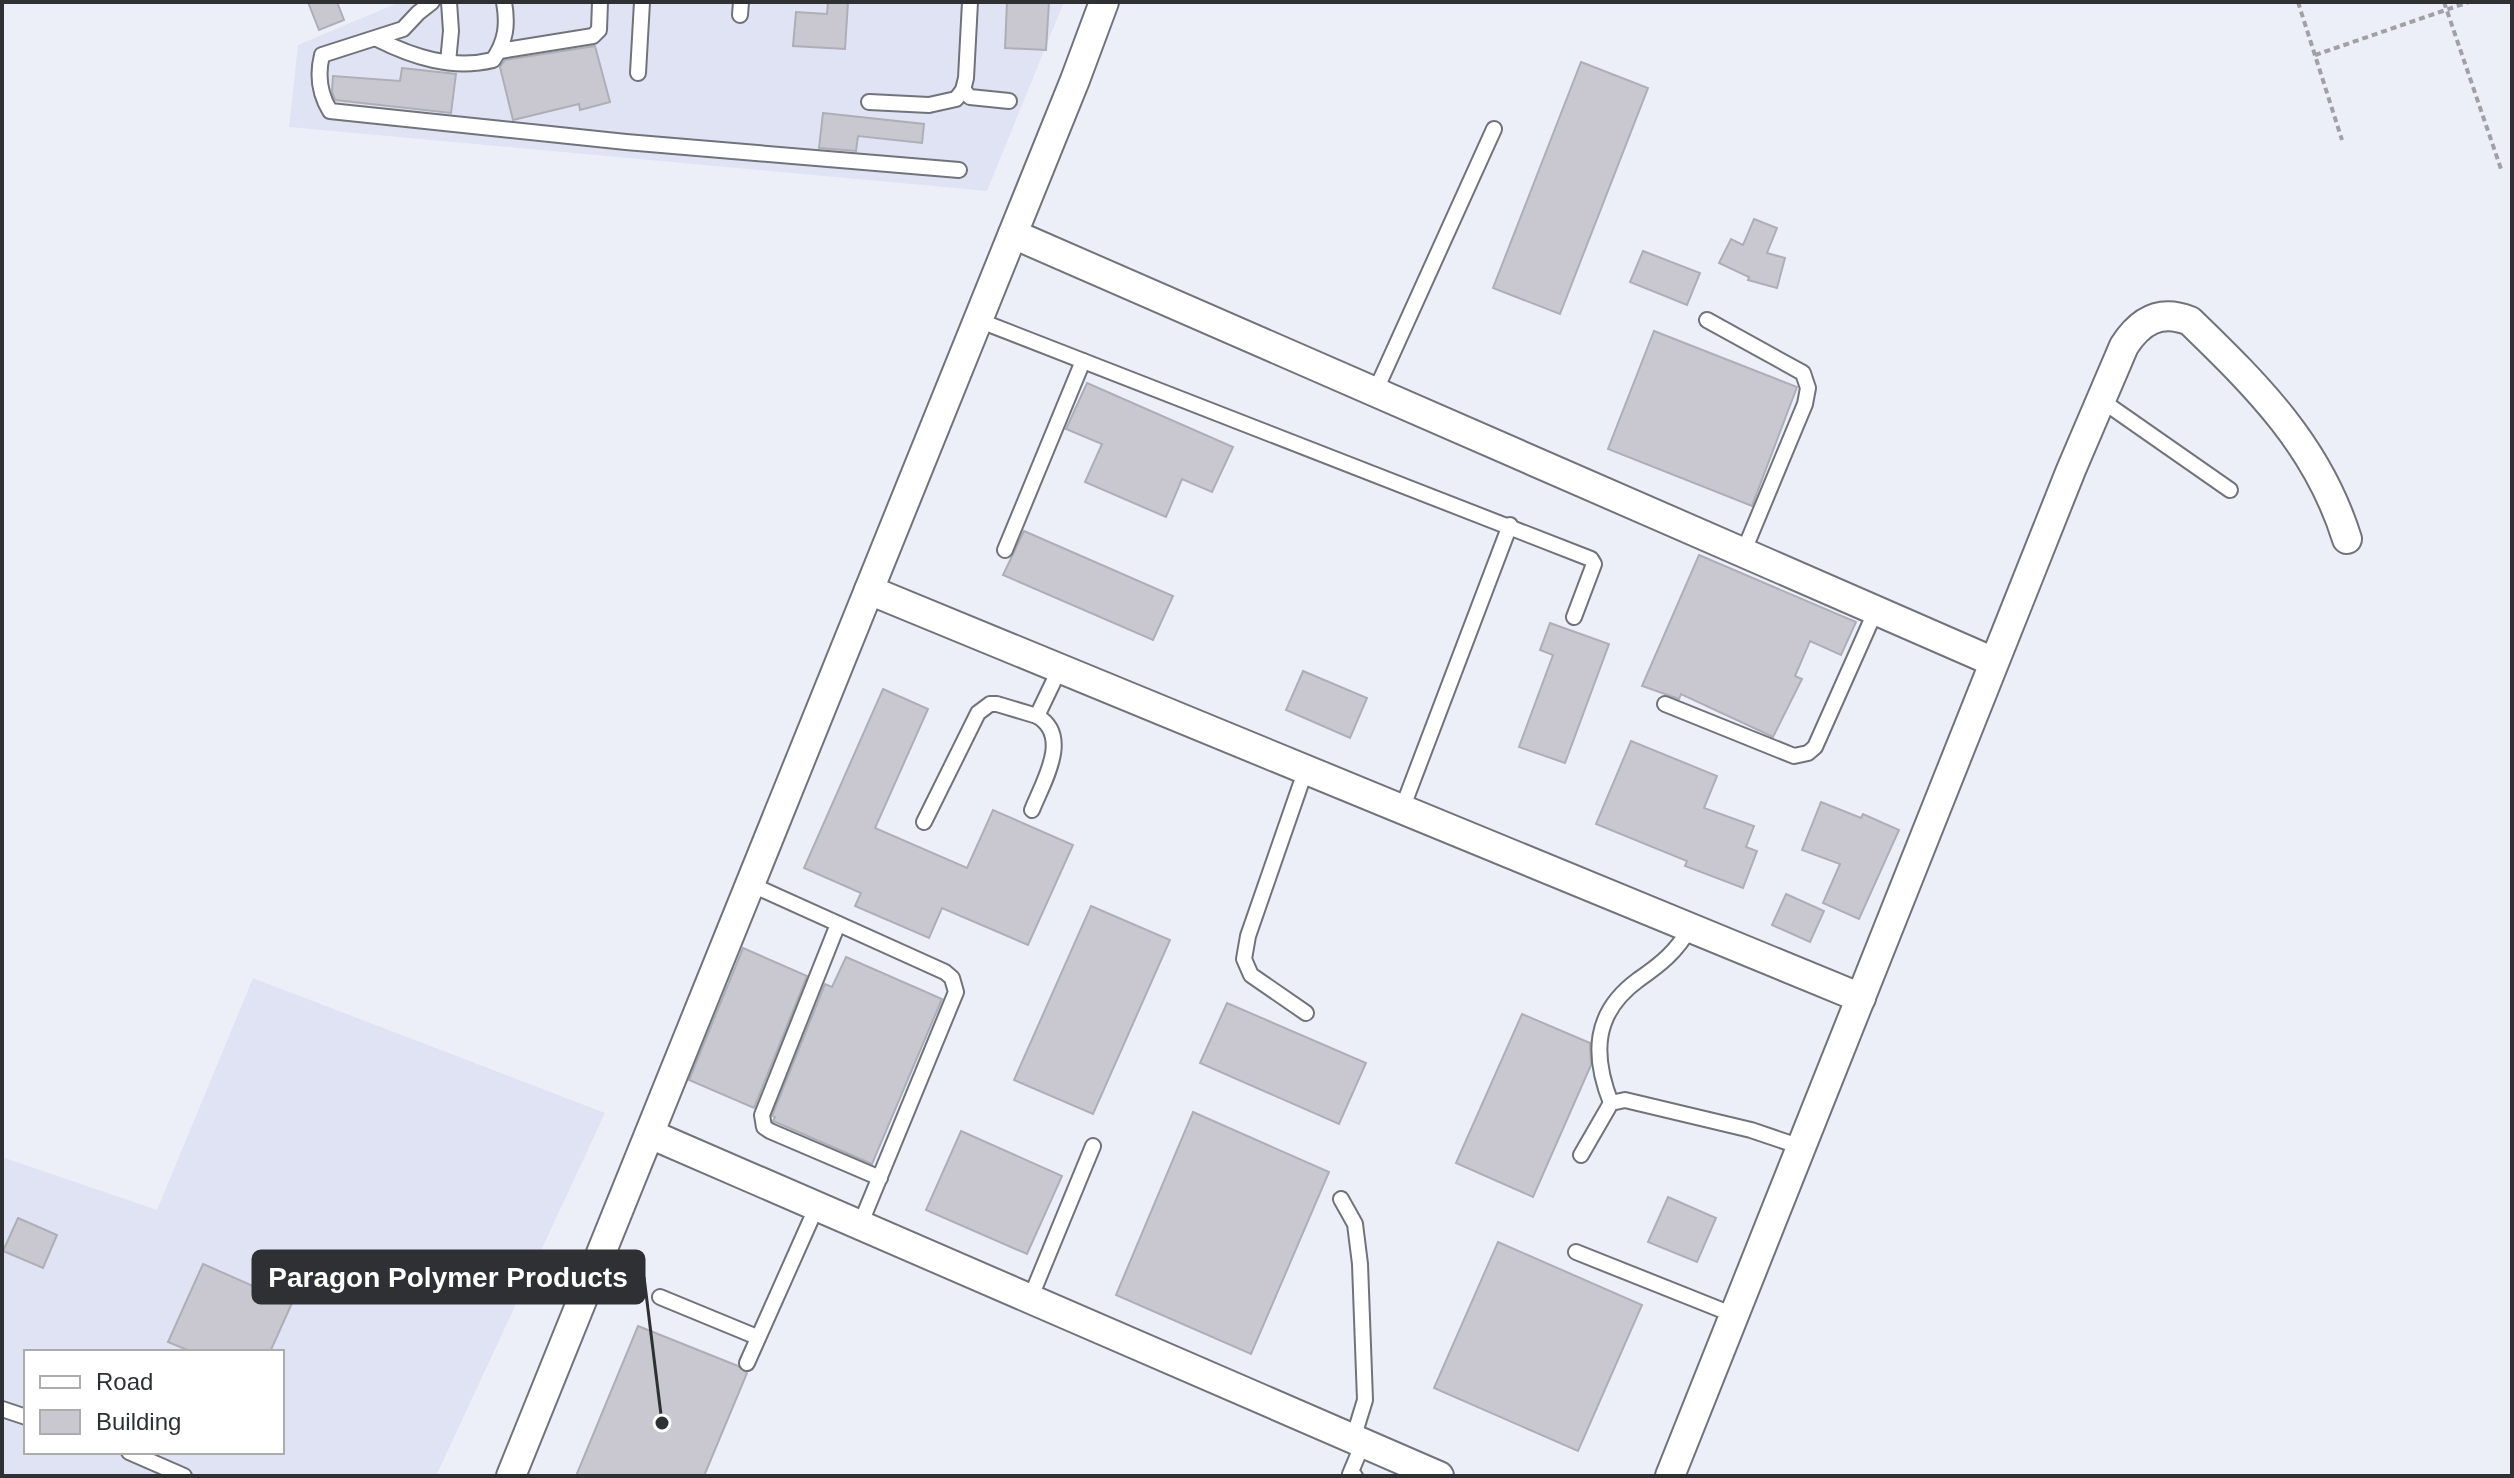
<svg xmlns="http://www.w3.org/2000/svg" width="2514" height="1478" font-family="Arial,sans-serif">
	<rect width="100%" height="100%" fill="#edeff8"/>
	<!-- built -->
	<g fill="#e0e3f4" fill-rule="evenodd">
		<polygon points="400,2 1064,2 987,191 289,127 298,45"/>
		<path d="M253,978L605,1113L436,1476H2V1157L157,1210ZM26,1352H282V1452H26Z"/>
	</g>
	<!-- building -->
	<g fill="#c9c8d1" stroke="#aeaeb6" stroke-width="2">
		<polygon points="308,2 337,2 344,20 319,30"/>
		<polygon points="828,2 848,2 845,49 793,46 796,12 827,14"/>
		<polygon points="1007,2 1049,2 1046,50 1005,48"/>
		<polygon points="595,46 610,102 580,110 579,104 513,120 500,67 505,60"/>
		<polygon points="1581,62 1648,88 1560,314 1493,288"/>
		<polygon points="402,68 456,74 451,113 335,100 332,91 333,76 400,81"/>
		<polygon points="823,113 924,124 922,143 858,136 856,151 819,148"/>
		<polygon points="1754,219 1777,228 1767,253 1785,258 1777,288 1748,280 1749,277 1719,263 1731,239 1743,245"/>
		<polygon points="1643,251 1700,273 1687,305 1630,282"/>
		<polygon points="1654,331 1797,387 1752,506 1608,449"/>
		<polygon points="1087,383 1233,447 1212,492 1182,479 1166,517 1085,482 1102,444 1066,429"/>
		<polygon points="1024,531 1173,596 1153,640 1003,575"/>
		<polygon points="1699,555 1856,622 1841,655 1810,641 1795,676 1802,679 1773,737 1681,694 1679,699 1642,686"/>
		<polygon points="1550,623 1609,644 1565,763 1519,747 1553,655 1540,650"/>
		<polygon points="1303,671 1367,698 1350,738 1286,710"/>
		<polygon points="883,689 928,709 875,828 967,868 993,810 1073,845 1028,945 942,908 929,938 855,906 861,893 804,868"/>
		<polygon points="1631,741 1717,776 1704,808 1754,826 1746,847 1757,851 1743,888 1685,866 1687,861 1596,824"/>
		<polygon points="1821,802 1861,818 1863,814 1899,830 1859,919 1823,903 1840,864 1802,850"/>
		<polygon points="1786,894 1824,911 1810,942 1772,925"/>
		<polygon points="1091,906 1170,940 1093,1114 1014,1080"/>
		<polygon points="743,948 807,976 754,1108 689,1080"/>
		<polygon points="846,957 942,999 872,1164 773,1121 775,1117 772,1116 825,984 832,987"/>
		<polygon points="1227,1003 1366,1063 1339,1124 1200,1063"/>
		<polygon points="1522,1014 1590,1043 1591,1065 1533,1197 1456,1163"/>
		<polygon points="1193,1112 1329,1172 1251,1354 1116,1295"/>
		<polygon points="961,1131 1062,1176 1027,1254 926,1210"/>
		<polygon points="1668,1197 1716,1218 1697,1262 1648,1242"/>
		<polygon points="18,1218 57,1235 43,1268 3,1251"/>
		<polygon points="1498,1242 1642,1305 1578,1451 1434,1388"/>
		<polygon points="203,1264 292,1303 270,1352 192,1352 168,1342"/>
		<polygon points="638,1326 738,1366 747,1373 704,1476 576,1476"/>
	</g>
	<g fill="none" stroke-linecap="round" stroke-linejoin="round">
		<!-- service casing -->
		<g stroke="#71737b" stroke-width="18">
			<g id="service">
				<path d="M432,2L418,13L403,29L322,55C317,75 319,93 330,111L626,142L959,170"/>
				<polyline points="740,15 741,2"/>
				<path d="M377,39C413,57 452,70 493,60C506,41 508,25 504,2"/>
				<polyline points="500,51 593,36 599,30 600,2"/>
				<polyline points="448,62 451,31 449,2"/>
				<polyline points="638,73 642,2"/>
				<polyline points="963,90 970,97 1009,101"/>
				<polyline points="869,102 929,105 956,99 963,90 966,78 970,2"/>
				<polyline points="978,320 1591,559 1594,564 1574,617"/>
				<polyline points="1707,320 1803,373 1808,388 1805,404 1743,553"/>
				<polyline points="1375,392 1494,129"/>
				<polyline points="2101,400 2230,490"/>
				<polyline points="1005,550 1083,361"/>
				<polyline points="1665,704 1794,756 1808,753 1815,747 1876,610"/>
				<polyline points="1402,809 1510,525"/>
				<path d="M1032,810C1043,782 1072,736 1037,716L1060,668"/>
				<polyline points="924,822 978,713 990,704 997,704 1037,716"/>
				<polyline points="750,884 945,972 952,978 956,992 860,1225"/>
				<polyline points="838,924 762,1115 764,1127 770,1131 880,1178"/>
				<polyline points="1306,1013 1251,975 1244,959 1248,936 1306,769"/>
				<path d="M1611,1103C1592,1055 1593,1013 1638,980C1661,964 1676,952 1690,928"/>
				<polyline points="1581,1155 1611,1103 1625,1100 1751,1130 1801,1147"/>
				<polyline points="1341,1199 1355,1224 1360,1264 1365,1400 1353,1439"/>
				<polyline points="1576,1252 1734,1315"/>
				<polyline points="660,1297 757,1337"/>
				<polyline points="1030,1299 1093,1146"/>
				<polyline points="747,1363 817,1206"/>
				<polyline points="2,1409 26,1417"/>
				<polyline points="129,1452 184,1476"/>
				<polyline points="1355,1476 1350,1474 1363,1443"/>
			</g>
		</g>
		<!-- minor casing -->
		<g stroke="#71737b" stroke-width="32">
			<g id="minor">
				<polyline points="1013,234 1994,662"/>
				<polyline points="869,590 1861,998"/>
				<polyline points="650,1134 1439,1476"/>
				<polyline points="511,1476 1075,80 1104,2"/>
				<path d="M1670,1476L2071,470L2124,346C2140,321 2160,309 2190,321C2258,387 2318,446 2347,539"/>
			</g>
		</g>
		<!-- path -->
		<g stroke="#9fa1a7" stroke-width="4" stroke-dasharray="6 4" stroke-linecap="butt">
			<polyline points="2298,2 2342,140"/>
			<polyline points="2444,2 2501,169"/>
			<polyline points="2315,55 2469,2"/>
		</g>
		<!-- service -->
		<use href="#service" stroke="#fff" stroke-width="14"/>
		<!-- minor -->
		<use href="#minor" stroke="#fff" stroke-width="28"/>
	</g>
	<!-- callouts -->
	<path fill="none" stroke="#2f3033" stroke-width="3" d="M662 1423L644 1277"/>
	<circle fill="#2f3033" stroke="#fff" stroke-width="3" cx="662" cy="1423" r="8"/>
	<rect fill="#2f3033" stroke="#2f3033" stroke-width="3" x="253" y="1251" width="391" height="52" rx="8"/>
	<g font-size="28" text-anchor="middle" font-weight="bold" fill="#fff">
		<text x="448" y="1287">Paragon Polymer Products</text>
	</g>
	<!-- border -->
	<rect width="2514" height="1478" fill="none" stroke="#2f3033" stroke-width="8"/>
	<!-- legend -->
	<rect x="24" y="1350" width="260" height="104" fill="#ffffff" stroke="#acacad" stroke-width="2"/>
	<rect x="40" y="1376" width="40" height="12" fill="#ffffff" stroke="#acacad" stroke-width="2"/>
	<text x="96" y="1390" font-size="24" fill="#2f3033">Road</text>
	<rect x="40" y="1410" width="40" height="24" fill="#c9c8d1" stroke="#acacad" stroke-width="2"/>
	<text x="96" y="1430" font-size="24" fill="#2f3033">Building</text>
</svg>
